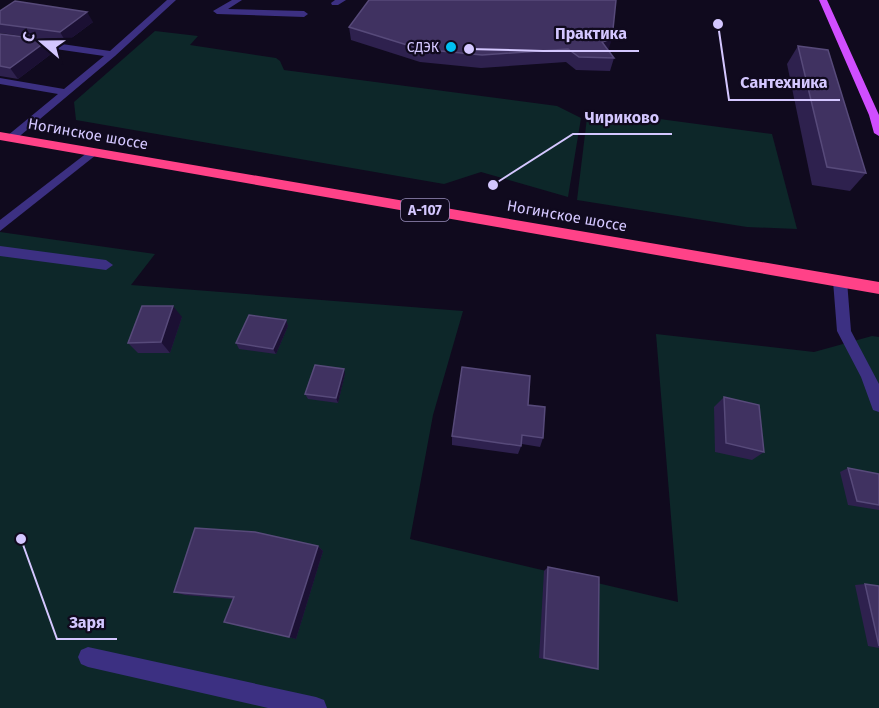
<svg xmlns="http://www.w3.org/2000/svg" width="879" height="708" font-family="'Fira Sans',sans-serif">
	<rect width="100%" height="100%" fill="#100a1e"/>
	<!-- green -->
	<g fill="#0d2729">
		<polygon points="155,31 198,36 190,45 276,58 280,61 284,70 557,106 581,118 568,197 481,172 444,184 76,120 74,102"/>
		<polygon points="615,113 772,134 797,229 747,227 577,200 587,118"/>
		<polygon points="0,232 155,254 131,285 463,311 433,415 410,539 678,602 656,334 814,352 872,336 879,337 879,708 0,708"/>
	</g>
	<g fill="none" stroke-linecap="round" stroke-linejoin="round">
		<!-- minor -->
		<g fill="#3c3082" fill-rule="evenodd">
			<polygon points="167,0 176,0 115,56 15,140 7,140 7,136 58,94 0,84 0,78 64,89 104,56 0,41 0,35 110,51"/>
			<polygon points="232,0 242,0 228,9 304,11 308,14 304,17 217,14 213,11"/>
			<polygon points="335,0 346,0 338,5 332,5 331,3"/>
			<polygon points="92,149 96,151 96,155 0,231 0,220"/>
			<polygon points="0,246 106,260 113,265 106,270 0,256"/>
			<polygon points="840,276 847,281 851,331 879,384 879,412 873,410 861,377 837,331 833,281"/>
			<polygon points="88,647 316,697 324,700 327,708 268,708 88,667 81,664 78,657 81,650"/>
		</g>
		<!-- major -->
		<polygon fill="#d04eff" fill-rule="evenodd" points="819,0 827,0 879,115 879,136 874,133 869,115"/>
		<!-- highway -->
		<polygon fill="#ff4288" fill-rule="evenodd" points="0,132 879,282 879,294 0,140"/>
	</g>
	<!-- wall -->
	<g fill="#2e214e">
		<polygon points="0,11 93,22 66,42 0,33"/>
		<polygon points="349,27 608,50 614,58 610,71 576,70 566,62 481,68 420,62 351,40"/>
		<polygon points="0,34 55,51 18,79 0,76"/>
		<polygon points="798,46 866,173 850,191 812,185 787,64"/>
		<polygon points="182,317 170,353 138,353 128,343"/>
		<polygon points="286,320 288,326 276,354 239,349 236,343"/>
		<polygon points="345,374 338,403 308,399 305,394"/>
		<polygon points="724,397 764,452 752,460 715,452 714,407"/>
		<polygon points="528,405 543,438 540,447 522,444 518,454 452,445 452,436"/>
		<polygon points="848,468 879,474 879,510 848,505 840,472"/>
		<polygon points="318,546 323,551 296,639 289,637 233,599 185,595 174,592"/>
		<polygon points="548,567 598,669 591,669 539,658 544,571"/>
		<polygon points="865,584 879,586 879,648 868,646 855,585"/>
	</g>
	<!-- shaded-wall -->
	<g fill="#1b1033">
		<polygon points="87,12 93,22 66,42 60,32"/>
		<polygon points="612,39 608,51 602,42"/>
		<polygon points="48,40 55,51 18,79 10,68"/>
		<polygon points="173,306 182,317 170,353 161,342"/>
		<polygon points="286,320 288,326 276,354 273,349"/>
		<polygon points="344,369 345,374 338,403 336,398"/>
		<polygon points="318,546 323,551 296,639 289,637"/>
	</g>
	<!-- building -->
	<g fill="#403261" stroke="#574a7a" stroke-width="1.5">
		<polygon points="369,0 616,0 612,39 602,42 614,58 579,57 568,49 482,55 420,49 349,27"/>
		<polygon points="15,1 87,12 60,32 0,24 0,11"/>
		<polygon points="0,34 48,40 10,68 0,66"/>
		<polygon points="798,46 828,50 866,173 827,167"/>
		<polygon points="142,306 173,306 161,342 128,343"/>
		<polygon points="249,315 286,320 273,349 236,343"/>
		<polygon points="315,365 344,369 336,398 305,394"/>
		<polygon points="462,367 530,376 528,405 545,407 543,438 522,435 521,446 452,436"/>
		<polygon points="724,397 759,405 764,452 726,443"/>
		<polygon points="848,468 879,474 879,505 857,501"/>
		<polygon points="195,528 255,532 318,546 289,637 224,622 234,597 174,592"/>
		<polygon points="548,567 599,577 598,669 544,658"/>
		<polygon points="865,584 879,586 879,646"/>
	</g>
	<!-- markers -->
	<circle fill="#00c0f2" stroke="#100a1e" stroke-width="2" cx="451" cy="47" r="6"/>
	<g text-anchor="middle" stroke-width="4.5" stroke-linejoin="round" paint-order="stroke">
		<!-- far-poi labels -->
		<g font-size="14" fill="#d4c7ff" stroke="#100a1e" text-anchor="end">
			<text x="439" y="52">СДЭК</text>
		</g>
		<!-- shield labels -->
		<rect fill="#100a1e" stroke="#998ebc" stroke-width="1.5" x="401" y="199" width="48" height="22" rx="4.5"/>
		<g font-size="14" font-weight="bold" fill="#d4c7ff">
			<text x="425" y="215">А-107</text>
		</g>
		<!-- street labels -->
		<g font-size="15" fill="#d4c7ff" stroke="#100a1e">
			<text transform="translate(88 134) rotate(10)" y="5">Ногинское шоссе</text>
			<text transform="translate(567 216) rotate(10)" y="5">Ногинское шоссе</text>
		</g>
	</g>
	<!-- callouts -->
	<path fill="none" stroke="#d4c7ff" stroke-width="2" d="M469 49L543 51H639M718 24L729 100H840M493 185L573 134H672M21 539L57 639H117"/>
	<g fill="#d4c7ff" stroke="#100a1e" stroke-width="2">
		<circle cx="469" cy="49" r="6"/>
		<circle cx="718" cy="24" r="6"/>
		<circle cx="493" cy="185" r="6"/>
		<circle cx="21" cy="539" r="6"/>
	</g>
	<g font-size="16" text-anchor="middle" font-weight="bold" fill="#d4c7ff" stroke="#100a1e" stroke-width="4.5" stroke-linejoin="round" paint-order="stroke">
		<text x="591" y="39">Практика</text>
		<text x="784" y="88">Сантехника</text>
		<text x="622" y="123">Чириково</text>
		<text x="87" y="628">Заря</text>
	</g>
	<!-- north arrow -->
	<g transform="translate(42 42) rotate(290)" stroke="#100a1e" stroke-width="4.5" paint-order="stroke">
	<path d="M0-4.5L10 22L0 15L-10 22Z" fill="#d4c7ff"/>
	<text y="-9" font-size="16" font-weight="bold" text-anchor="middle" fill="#d4c7ff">С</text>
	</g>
</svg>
